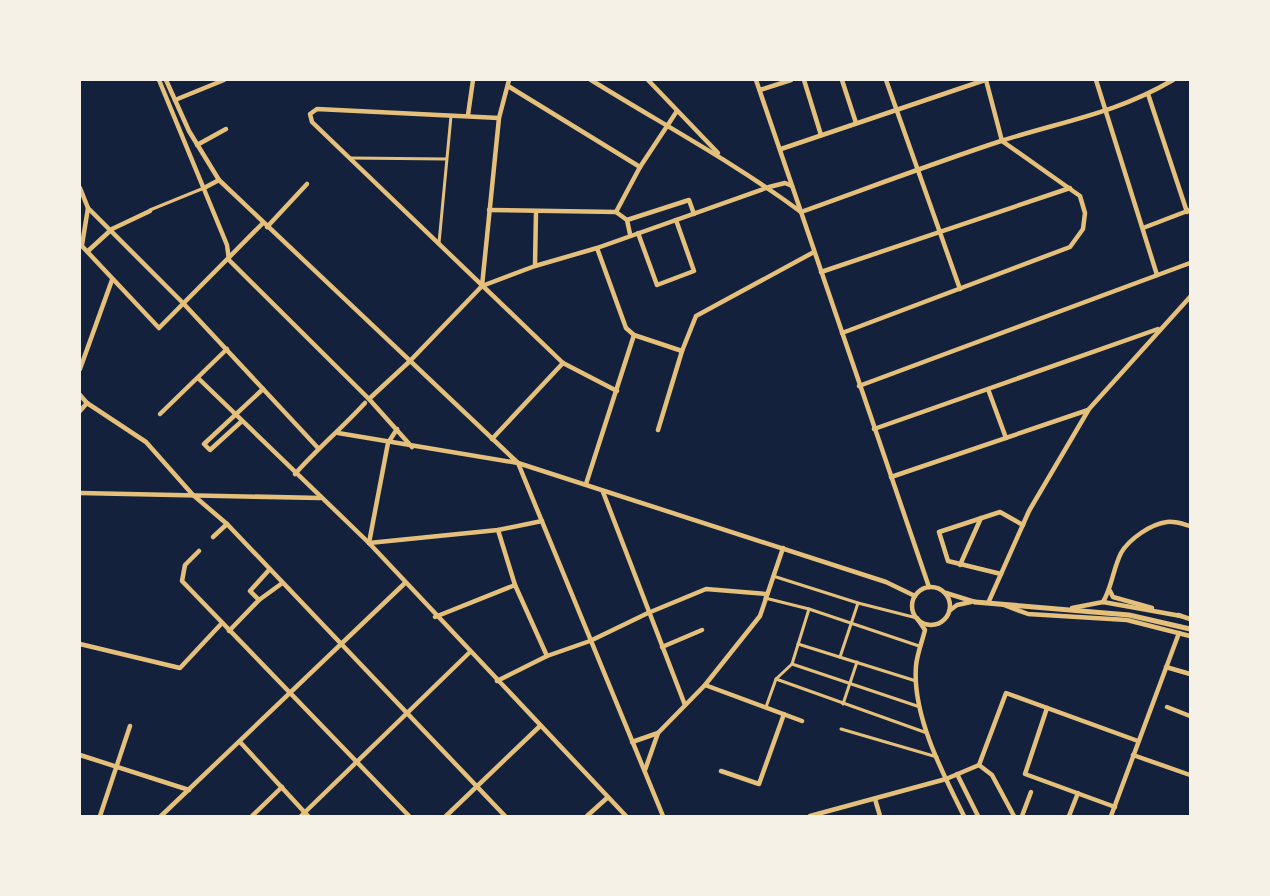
<svg xmlns="http://www.w3.org/2000/svg" width="1270" height="896" font-family="Inter,sans-serif">
	<rect width="100%" height="100%" fill="#14213d"/>
	<g fill="none" stroke-linecap="round" stroke-linejoin="round">
		<!-- pedestrian -->
		<g stroke="#e5c07b" stroke-width="3">
			<polyline points="350,158 446,159"/>
			<polyline points="150,210 204,188"/>
			<polyline points="439,243 451,116"/>
			<polyline points="773,576 858,603 917,618"/>
			<polyline points="765,598 809,609 919,646"/>
			<polyline points="798,644 916,681"/>
			<polyline points="840,657 858,603"/>
			<polyline points="792,664 920,707"/>
			<polyline points="776,679 927,733"/>
			<polyline points="843,704 857,662"/>
			<polyline points="766,707 776,679 792,664 809,609"/>
			<polyline points="841,729 937,757"/>
		</g>
		<!-- minor -->
		<g stroke="#e5c07b" stroke-width="4.5">
			<polyline points="159,80 227,245 229,260 369,399 412,447"/>
			<polyline points="166,80 189,131 219,180 518,463 663,816"/>
			<path d="M591,80C662,124 735,163 801,212"/>
			<polyline points="648,80 718,153"/>
			<polyline points="756,80 929,587"/>
			<polyline points="804,80 821,135"/>
			<polyline points="842,80 856,123"/>
			<polyline points="886,80 960,289"/>
			<polyline points="1096,80 1157,275"/>
			<polyline points="508,86 640,167"/>
			<polyline points="760,90 791,80"/>
			<polyline points="1148,94 1187,212"/>
			<polyline points="175,100 224,80"/>
			<polyline points="468,115 473,80"/>
			<polyline points="499,118 317,109 310,114 312,122 563,363 617,391"/>
			<polyline points="197,145 226,129"/>
			<polyline points="781,149 985,80"/>
			<polyline points="80,188 88,208 183,303 318,448"/>
			<polyline points="204,188 219,180"/>
			<polyline points="489,210 616,212 627,220"/>
			<polyline points="616,212 640,167 677,111"/>
			<path d="M801,212C868,188 934,163 1001,141C1063,121 1115,114 1173,80"/>
			<polyline points="267,227 307,184"/>
			<polyline points="1143,228 1190,210"/>
			<polyline points="638,233 657,285 694,271 676,220"/>
			<polyline points="630,234 627,220 689,200 694,214"/>
			<polyline points="80,244 159,328 263,223"/>
			<polyline points="82,245 88,208"/>
			<polyline points="597,248 626,328 634,335 682,351"/>
			<polyline points="88,251 112,229 150,211"/>
			<polyline points="535,266 536,212"/>
			<polyline points="821,272 1070,188"/>
			<polyline points="482,286 499,118 509,80"/>
			<polyline points="842,333 1070,247 1083,229 1085,213 1080,196 1002,141 986,80"/>
			<polyline points="80,369 112,280"/>
			<polyline points="198,378 369,543 626,816"/>
			<polyline points="859,386 1190,263"/>
			<polyline points="988,389 1006,438"/>
			<polyline points="80,395 87,403 146,442 193,495 227,524 505,816"/>
			<polyline points="369,399 410,361 482,286 535,266 597,248 769,187 785,183 792,186"/>
			<polyline points="80,411 87,403"/>
			<polyline points="160,414 227,349"/>
			<polyline points="242,421 210,450 204,444 263,389"/>
			<polyline points="874,429 1158,329"/>
			<polyline points="658,430 682,351 696,316 814,252"/>
			<polyline points="338,433 518,463 886,582 915,596"/>
			<polyline points="492,439 563,363"/>
			<path d="M295,474C317,449 342,428 365,403"/>
			<polyline points="891,477 1088,410"/>
			<polyline points="586,484 634,335"/>
			<polyline points="603,492 685,705"/>
			<polyline points="80,493 320,498"/>
			<polyline points="498,530 515,585 547,656"/>
			<polyline points="213,537 227,524"/>
			<polyline points="369,543 498,530 542,521"/>
			<polyline points="369,543 388,443 397,429"/>
			<polyline points="199,551 185,565 182,581 409,816"/>
			<polyline points="960,565 981,518"/>
			<polyline points="1001,574 948,561 939,532 1000,512 1023,525"/>
			<circle cx="931" cy="606" r="19"/>
			<polyline points="1110,591 1113,597 1152,608"/>
			<polyline points="946,593 975,602"/>
			<polyline points="259,600 250,591 269,570"/>
			<polyline points="989,601 1029,511 1089,409 1190,297"/>
			<path d="M1103,602C1112,587 1113,569 1121,553C1129,539 1151,524 1167,522C1175,521 1183,524 1190,526"/>
			<polyline points="1004,605 1028,614 1127,620 1190,636"/>
			<polyline points="1072,608 1103,602 1181,616"/>
			<polyline points="949,611 957,605 971,602"/>
			<polyline points="1178,615 1190,619"/>
			<polyline points="435,617 515,585"/>
			<path d="M917,618L925,630C922,642 917,654 916,666C912,715 943,774 964,816"/>
			<polyline points="229,631 259,600 281,584"/>
			<polyline points="80,644 180,668 222,623"/>
			<polyline points="662,647 702,630"/>
			<polyline points="1166,667 1190,674"/>
			<polyline points="497,681 547,656 590,641 648,613 706,589 766,594"/>
			<polyline points="705,685 802,721"/>
			<polyline points="1167,707 1190,716"/>
			<polyline points="1047,708 1025,774 1115,807"/>
			<polyline points="240,742 308,816"/>
			<polyline points="632,742 658,733"/>
			<polyline points="80,755 189,790"/>
			<polyline points="1133,755 1190,775"/>
			<polyline points="979,765 992,775 1014,816"/>
			<polyline points="645,770 658,733 705,685 760,616 783,548"/>
			<polyline points="721,771 759,784 784,714"/>
			<polyline points="957,774 978,816"/>
			<polyline points="875,799 880,816"/>
			<polyline points="100,816 130,726"/>
			<polyline points="161,816 404,584"/>
			<polyline points="252,816 282,787"/>
			<polyline points="301,816 470,652"/>
			<polyline points="446,816 540,726"/>
			<polyline points="587,816 607,798"/>
			<polyline points="810,816 946,779 979,765 1006,693 1138,741"/>
			<polyline points="1022,816 1031,792"/>
			<polyline points="1069,816 1078,793"/>
			<polyline points="1111,816 1179,633"/>
		</g>
		<!-- tertiary -->
		<polyline stroke="#e5c07b" stroke-width="5" points="975,602 1129,615 1190,629"/>
	</g>
	<!-- border -->
	<rect width="1270" height="896" fill="none" stroke="#f6f1e7" stroke-width="162"/>
</svg>
